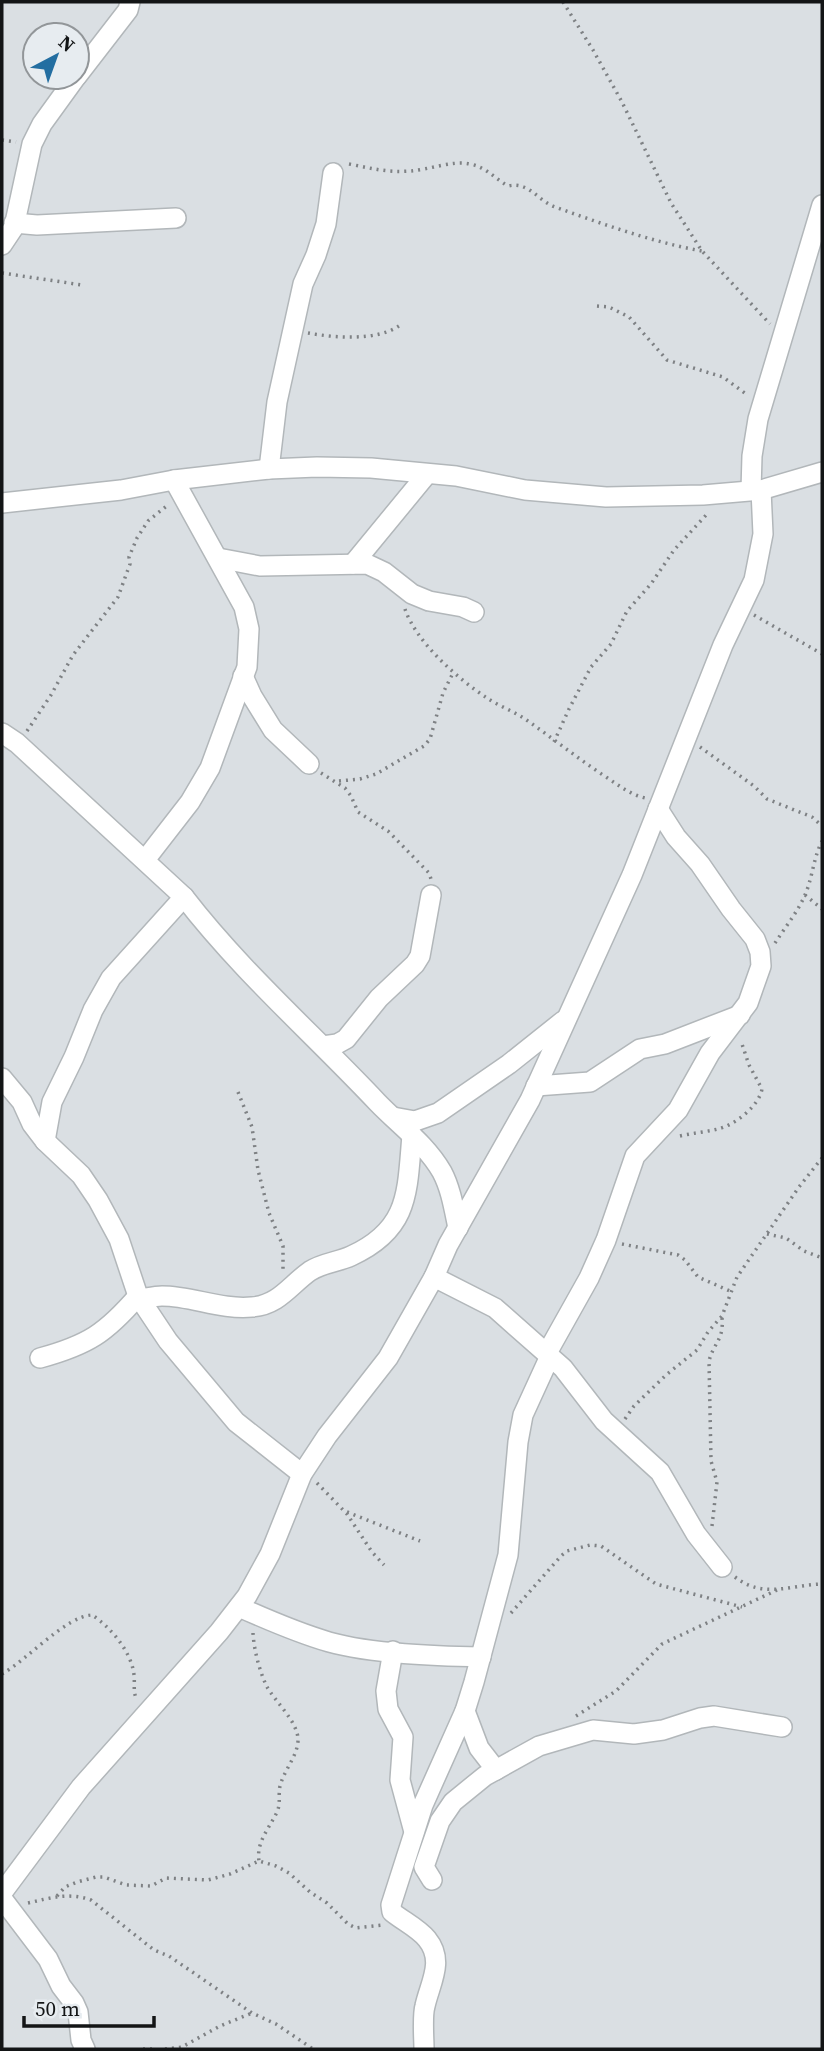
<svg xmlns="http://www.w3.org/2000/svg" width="824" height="2051" font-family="'Source Serif 4',serif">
	<rect width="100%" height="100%" fill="#dadfe3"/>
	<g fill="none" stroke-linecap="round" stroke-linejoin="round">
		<!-- minor casing -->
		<g stroke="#b2b7ba" stroke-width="22">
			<g id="minor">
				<polyline points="77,76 128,10 130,2"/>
				<polyline points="14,223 37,225 176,218"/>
				<polyline points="2,245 14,227 32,144 42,124 76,77"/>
				<polyline points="269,469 277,402 303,284 316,255 326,224 333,173"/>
				<polyline points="751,490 752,456 758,419 822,205"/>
				<polyline points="2,503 121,490 174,480 269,469 317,467 371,468 456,476 525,490 606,497 703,495 761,490 822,472"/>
				<polyline points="218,558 260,566 367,564 384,572 412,594 429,601 463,607 474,612"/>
				<polyline points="353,564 427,474"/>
				<polyline points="243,676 252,696 273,730 309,764"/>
				<path d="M2,733L17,743L184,897C241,971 313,1034 377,1102C399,1125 426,1144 442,1172C451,1189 454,1209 458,1228"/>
				<polyline points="145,860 190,802 210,768 247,667 249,629 244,607 174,480"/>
				<polyline points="323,1046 337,1044 346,1039 379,998 415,964 420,956 431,895"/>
				<polyline points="2,1078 22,1102 32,1124 45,1141 81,1175 98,1200 119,1239 138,1296 168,1341 236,1422 302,1474"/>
				<polyline points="536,1086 590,1082 640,1049 665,1044 740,1015"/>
				<polyline points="393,1117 415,1121 438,1113 509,1064 563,1021"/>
				<polyline points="45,1141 52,1102 74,1057 93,1010 111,978 184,897"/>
				<polyline points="434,1277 495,1308 563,1368 604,1421 660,1472 696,1534 722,1567"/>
				<path d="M140,1299C147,1298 155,1296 162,1296C192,1296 221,1310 252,1307C279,1305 290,1285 310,1271C322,1263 338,1262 351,1256C410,1229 407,1192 412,1135"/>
				<polyline points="547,1353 589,1278 606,1240 635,1156 678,1110 710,1053 748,1003 761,966 760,952 755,939 731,909 700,864 676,837 658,809"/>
				<path d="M40,1358C88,1345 106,1333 138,1296"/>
				<path d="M239,1607C268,1620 298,1633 329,1642C372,1654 436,1656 481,1657"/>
				<polyline points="393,1651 386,1691 388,1709 403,1737 400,1780 414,1832"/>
				<polyline points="465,1711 479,1748 496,1770"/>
				<polyline points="432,1880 424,1867 440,1821 453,1802 485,1776 539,1746 593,1730 634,1734 663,1730 700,1718 714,1716 782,1727"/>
				<polyline points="2,1893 81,1787 219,1632 247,1596 270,1554 302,1474 327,1436 388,1358 434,1277 448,1245 530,1100 632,875 723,645 754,580 763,534 761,490"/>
				<polyline points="4,1901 48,1959 61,1986 74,2003 78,2012 81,2040 85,2049"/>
				<path d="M424,2049C424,2038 422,2016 425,2006C430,1983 445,1961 427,1939C418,1928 403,1921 392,1912L391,1905L423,1805L465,1711L474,1682L508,1555L518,1442L523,1415L550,1356"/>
			</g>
		</g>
		<!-- path -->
		<g stroke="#7e8184" stroke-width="3.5" stroke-dasharray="2 5" stroke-linecap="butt">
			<polyline points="563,2 593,50 622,102 671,203 702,251 770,324"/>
			<polyline points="2,140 16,142"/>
			<path d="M349,164C370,168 388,173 410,171C428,170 453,160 470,164C486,167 494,178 508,186C529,181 538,201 555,207C603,224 652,242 702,251"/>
			<polyline points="2,273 82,285"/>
			<polyline points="597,306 609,307 629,317 667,360 723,377 746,394"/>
			<path d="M308,333C336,338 376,341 399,326"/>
			<path d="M405,609C416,642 458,679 487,698C499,706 513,711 525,719C551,737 576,757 603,775C617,784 629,794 645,798"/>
			<polyline points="754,615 822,654"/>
			<polyline points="27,731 51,695 73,655 118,597 130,564 129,557 137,538 148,521 169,504"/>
			<polyline points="554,742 569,709 591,667 611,644 627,611 651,584 674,550 708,513"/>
			<polyline points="700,747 754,786 767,799 812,817 822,826"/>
			<polyline points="321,773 345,788 351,796 358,812 388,831 429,873 431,879"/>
			<polyline points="339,781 360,779 376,774 424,746 430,739 443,693 454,671"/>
			<polyline points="805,895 822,909"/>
			<path d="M775,943C786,926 800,909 807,890C813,873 814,857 822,841"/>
			<polyline points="238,1092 252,1127 258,1170 269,1213 283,1246 283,1270"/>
			<path d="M680,1136C693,1133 706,1132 718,1129C735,1125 759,1106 762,1089L749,1065L741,1041"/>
			<polyline points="767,1234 786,1238 804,1251 822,1258"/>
			<polyline points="622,1244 678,1255 685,1260 698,1277 730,1291"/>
			<polyline points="625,1419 634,1406 666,1375 697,1350 708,1332 722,1316 737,1277 799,1187 822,1158"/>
			<polyline points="317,1483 347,1514 372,1552 384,1565"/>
			<polyline points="347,1512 420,1541"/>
			<path d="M712,1526L717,1482L711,1461L709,1361C714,1342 724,1340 722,1318"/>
			<path d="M735,1577C763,1599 791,1585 822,1584"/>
			<polyline points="511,1613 561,1556 567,1551 590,1545 601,1546 656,1584 742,1607"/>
			<path d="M253,1633C254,1650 259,1669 266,1685C274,1701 299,1722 298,1741C297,1757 284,1770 280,1786C278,1795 281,1803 277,1812C269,1829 256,1842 259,1861"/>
			<path d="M2,1674C27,1660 66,1616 92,1615C111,1627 132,1653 134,1675C135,1684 133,1690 136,1698"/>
			<polyline points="576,1716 616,1691 662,1644 777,1590"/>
			<polyline points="57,1896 65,1887 77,1882 96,1877 104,1877 126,1885 151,1886 166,1878 208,1880 230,1874 259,1861 276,1866 289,1873 310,1892 327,1903 348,1924 356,1928 383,1925"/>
			<path d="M28,1903C50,1898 69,1892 91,1900L154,1950L169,1956L252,2013L276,2024L313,2049"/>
			<polyline points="143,2049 157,2049"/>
			<polyline points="165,2049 182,2047 220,2026 252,2013"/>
		</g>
		<!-- minor -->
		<use href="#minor" stroke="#fff" stroke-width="19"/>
	</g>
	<!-- border -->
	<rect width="824" height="2051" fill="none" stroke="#131516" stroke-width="7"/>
	<!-- north arrow -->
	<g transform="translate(56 56) rotate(41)"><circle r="33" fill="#e7ecf0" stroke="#929699" stroke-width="2"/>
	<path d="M0-5L12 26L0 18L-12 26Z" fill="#236ea1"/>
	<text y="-10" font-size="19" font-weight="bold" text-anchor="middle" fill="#131516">N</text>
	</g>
	<!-- scale -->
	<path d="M24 2016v10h130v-10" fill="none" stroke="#131516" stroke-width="3.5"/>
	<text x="35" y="2016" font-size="21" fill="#131516" stroke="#e7ecf0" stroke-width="5" paint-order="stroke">50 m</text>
</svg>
